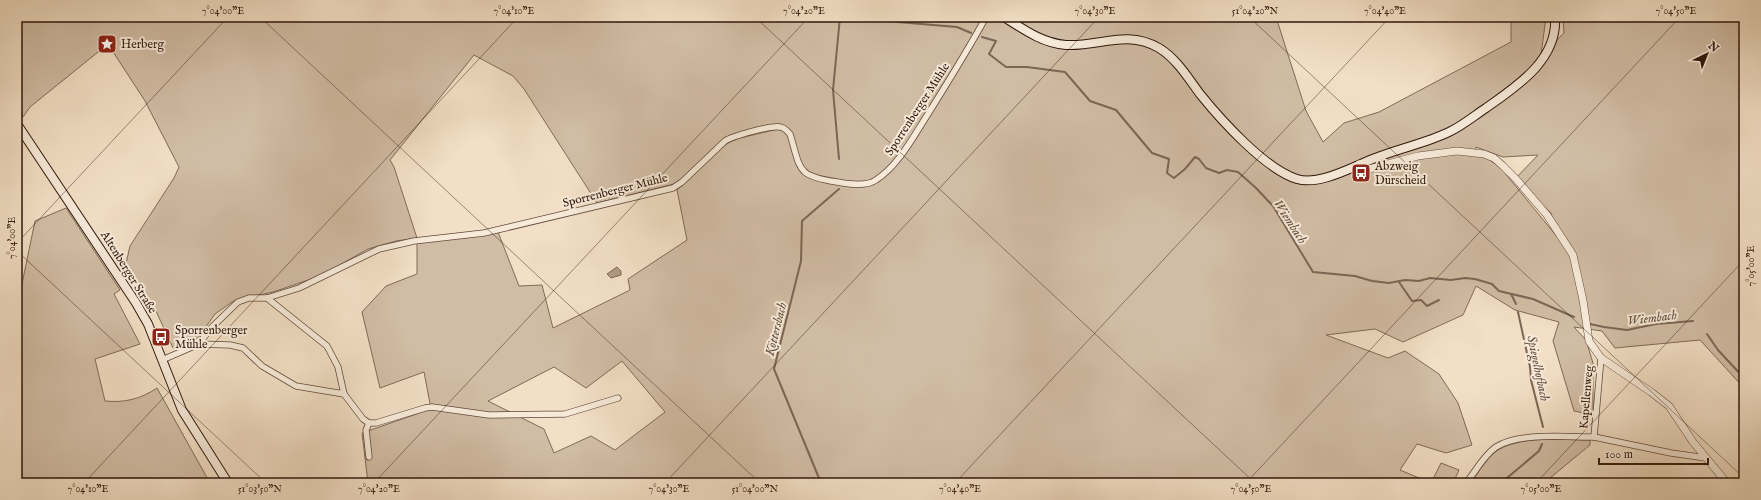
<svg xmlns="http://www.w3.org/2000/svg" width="1761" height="500" font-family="'IM FELL English',serif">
	<rect width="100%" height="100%" fill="#f2dfc5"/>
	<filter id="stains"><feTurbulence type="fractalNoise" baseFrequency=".005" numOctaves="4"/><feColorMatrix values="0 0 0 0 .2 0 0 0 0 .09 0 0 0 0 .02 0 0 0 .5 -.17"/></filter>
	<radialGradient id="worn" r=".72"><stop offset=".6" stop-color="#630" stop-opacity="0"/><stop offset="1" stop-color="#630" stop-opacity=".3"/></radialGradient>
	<!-- green -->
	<g fill="#d1bda5" stroke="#806a58" fill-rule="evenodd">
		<path d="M17,17H1276L1306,111L1323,142L1344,123L1379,112L1511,42V17H1546L1541,55L1564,33L1563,17H1744V388L1700,340L1615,348L1602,331L1574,327L1586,340L1593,363V415L1574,411L1553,341L1559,322L1515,310L1476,286L1463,315L1403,342L1375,329L1326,335L1388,358L1405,351L1439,374L1458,403L1472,445L1446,453L1417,444L1400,470L1431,483L1441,463L1459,470L1453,483H368L362,433L431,409L424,372L380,388L362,312L386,286L417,274V243L498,232L519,286L542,285L553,328L630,290L628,279L687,240L677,190L722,147L730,142L740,138L778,129L783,131L780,124L726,137L682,179L674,184L597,203L524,89L513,76L474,55L390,160L394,167L417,238L396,241L368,249L320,276L273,292L235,300L215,314L198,338L173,348L155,309L125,268L130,246L174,178L179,167L145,101L108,44L30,107L23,117L17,105ZM1476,147L1503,157L1538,155L1515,179L1551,213L1558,238L1500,167L1488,159L1475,154ZM622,361L665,412L615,450L591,436L554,453L544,429L488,401L554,367L586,388Z"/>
		<path d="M66,208L120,290L114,294L140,344L95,359L105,401C124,403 141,399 157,388L210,483L215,482L216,483H17V308L35,221Z"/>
		<path d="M1590,440V445L1544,483H1471C1479,472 1487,457 1498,450C1525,435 1561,440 1590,440Z"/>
	</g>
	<!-- water -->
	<polygon fill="#b09b86" stroke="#7c6655" points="617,267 621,271 621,275 611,278 607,274"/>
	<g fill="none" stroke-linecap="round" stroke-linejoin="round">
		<!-- stream -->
		<g stroke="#7c6655" stroke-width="2">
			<polyline points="683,17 704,19 710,17"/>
			<polyline points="838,17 957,27 971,33"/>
			<polyline points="982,37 996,41 989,54 1006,67 1027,67 1065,72 1090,101 1116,110 1152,153 1169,159 1167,173 1174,178 1185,169 1195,157 1199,159 1206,168 1219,173 1227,170 1238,172 1256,188 1273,206 1313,272 1355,276 1372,281 1389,283 1405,280 1419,281 1430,278 1451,280 1465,278 1475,279 1492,284 1499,291 1533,299 1574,317"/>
			<polyline points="839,159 833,90 840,17"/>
			<polyline points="1399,282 1412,301 1421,300 1427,306 1439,300"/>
			<polyline points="1511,294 1516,304"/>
			<polyline points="1518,312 1530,367 1531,380 1543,427"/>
			<polyline points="1590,324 1604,327 1627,330 1656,324 1693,321"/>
			<polyline points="1707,334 1718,350 1744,378"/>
			<polyline points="821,483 774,369 801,261 802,221 839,189"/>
			<polyline points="1501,483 1539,451 1542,444"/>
		</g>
		<!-- minor casing -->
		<g stroke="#60493a" stroke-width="7">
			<g id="minor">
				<polyline points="17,294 18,292"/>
				<polyline points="267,298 327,346 338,367 344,394 363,419 369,423 376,423 425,408 432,407 489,415 565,414 618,398"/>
				<polyline points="199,344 230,345 243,348 262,366 296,386 344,394"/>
				<polyline points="1601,358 1594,437 1671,453 1706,458"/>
				<path d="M162,360L199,344L210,329L238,302L249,298H267L299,288L379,249L414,241L484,233L673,188L682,182L725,141C732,136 772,125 780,127C784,127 787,131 790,134C801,170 796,176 837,182C848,184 866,187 876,180C899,165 913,137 928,114C948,82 968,50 986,17"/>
				<polyline points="369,423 366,430 369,457"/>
				<path d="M1466,483C1476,471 1483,456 1496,447C1518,432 1568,437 1594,437"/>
			</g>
		</g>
		<!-- tertiary casing -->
		<g stroke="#60493a" stroke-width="8">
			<polyline id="tertiary" points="1359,164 1361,168 1365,170 1418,156 1457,151 1484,154 1494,158 1503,166 1516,179 1547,215 1573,255 1583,300 1589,341 1601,358 1651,392 1669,406 1693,442 1727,483"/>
		</g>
		<!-- secondary casing -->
		<g stroke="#2f170b" stroke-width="10">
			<g id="secondary">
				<path d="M1004,17C1023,29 1042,43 1066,45C1099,47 1126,29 1159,48C1177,59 1188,78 1200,94C1221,120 1265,169 1297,179C1321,186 1355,165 1378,157C1401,148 1426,143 1449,132C1462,126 1474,116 1486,108C1517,86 1558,60 1555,17"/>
				<polyline points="17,124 136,303 148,324 182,410 228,483"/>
			</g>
		</g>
		<!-- minor -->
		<use href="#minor" stroke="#f7ead9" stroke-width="5.5"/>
		<!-- tertiary -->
		<use href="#tertiary" stroke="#f7ead9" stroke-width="7"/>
		<!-- secondary -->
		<use href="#secondary" stroke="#f7ead9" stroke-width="8"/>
	</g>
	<!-- ticks -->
	<path fill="none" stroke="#2f170b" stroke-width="1" stroke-opacity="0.45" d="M260,17L760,483M755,17L1255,483M1249,17L1744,478M17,243L228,17M17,251L266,483M84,483L518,17M374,483L809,17M665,483L1099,17M955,483L1390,17M1246,483L1680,17M1536,483L1744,260"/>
	<!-- icons -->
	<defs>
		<g id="sight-square" transform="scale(1)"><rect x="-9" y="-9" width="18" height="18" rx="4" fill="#8f2418" stroke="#f7ead9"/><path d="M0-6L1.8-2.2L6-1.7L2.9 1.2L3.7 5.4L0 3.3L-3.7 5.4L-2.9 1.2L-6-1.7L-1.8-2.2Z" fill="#fff"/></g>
		<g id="bus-square" transform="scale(1)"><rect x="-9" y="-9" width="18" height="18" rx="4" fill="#8f2418" stroke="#f7ead9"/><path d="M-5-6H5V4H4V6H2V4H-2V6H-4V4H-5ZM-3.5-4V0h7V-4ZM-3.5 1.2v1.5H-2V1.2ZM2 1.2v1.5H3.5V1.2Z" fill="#fff"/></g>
	</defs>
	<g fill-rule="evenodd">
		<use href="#sight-square" x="107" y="44"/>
		<use href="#bus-square" x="1361" y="173"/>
		<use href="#bus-square" x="161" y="337"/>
	</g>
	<g text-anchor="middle" stroke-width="4" stroke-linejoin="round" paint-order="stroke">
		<!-- poi labels -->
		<g font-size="12" fill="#2f170b" stroke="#f7ead9" text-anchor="start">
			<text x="121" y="48">Herberg</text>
			<text x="1375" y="170">Abzweig<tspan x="1375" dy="14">Dürscheid</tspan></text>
			<text x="175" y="334">Sporrenberger<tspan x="175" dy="14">Mühle</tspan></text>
		</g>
		<!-- street labels -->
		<g font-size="12" fill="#2f170b" stroke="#f7ead9">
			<text transform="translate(917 109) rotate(-57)" y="4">Sporrenberger Mühle</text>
			<text transform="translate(615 190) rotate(-14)" y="4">Sporrenberger Mühle</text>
			<text transform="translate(129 272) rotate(58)" y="4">Altenberger Straße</text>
			<text transform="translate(1586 397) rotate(-85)" y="4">Kapellenweg</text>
		</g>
		<!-- water labels -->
		<g font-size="13" font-style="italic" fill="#634c3c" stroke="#f7ead9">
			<text transform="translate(1291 221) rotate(57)" y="5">Wiembach</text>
			<text transform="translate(1652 317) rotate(-7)" y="5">Wiembach</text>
			<text transform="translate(775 329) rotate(-76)" y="5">Köttersbach</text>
			<text transform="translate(1539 368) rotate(78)" y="5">Spiegelhofbach</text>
		</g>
	</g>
	<!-- margin -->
	<rect width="1761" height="500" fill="none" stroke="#f2dfc5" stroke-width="44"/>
	<!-- north arrow -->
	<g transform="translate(1707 54) rotate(43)" stroke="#f7ead9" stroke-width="3" paint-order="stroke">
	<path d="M0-3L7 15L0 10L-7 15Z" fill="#2f170b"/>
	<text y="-6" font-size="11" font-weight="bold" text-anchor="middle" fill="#2f170b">N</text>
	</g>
	<!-- scale -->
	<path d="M1599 458v6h109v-6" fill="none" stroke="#2f170b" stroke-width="2"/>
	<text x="1605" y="458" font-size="12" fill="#2f170b" stroke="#f7ead9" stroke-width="3" paint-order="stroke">100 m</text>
	<rect x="22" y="22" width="1717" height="456" fill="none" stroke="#2f170b" stroke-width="1.5"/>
	<g font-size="10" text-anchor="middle" fill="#2f170b">
		<text x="223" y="14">7°04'00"E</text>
		<text x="514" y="14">7°04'10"E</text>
		<text x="804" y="14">7°04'20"E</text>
		<text x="1095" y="14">7°04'30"E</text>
		<text x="1255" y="14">51°04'20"N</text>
		<text x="1385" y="14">7°04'40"E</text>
		<text x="1676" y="14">7°04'50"E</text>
		<text transform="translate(11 238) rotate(-90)" y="4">7°04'00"E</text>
		<text transform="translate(1750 266) rotate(-90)" y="4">7°05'00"E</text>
		<text x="88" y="492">7°04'10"E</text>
		<text x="260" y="492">51°03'50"N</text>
		<text x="379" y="492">7°04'20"E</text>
		<text x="669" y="492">7°04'30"E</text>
		<text x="755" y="492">51°04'00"N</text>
		<text x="960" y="492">7°04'40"E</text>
		<text x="1251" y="492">7°04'50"E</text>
		<text x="1541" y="492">7°05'00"E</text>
	</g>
	<rect width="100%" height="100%" filter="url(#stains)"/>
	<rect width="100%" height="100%" fill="url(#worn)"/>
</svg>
